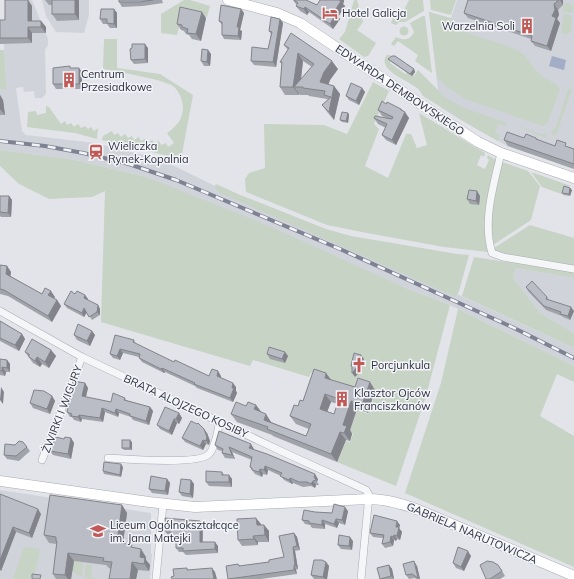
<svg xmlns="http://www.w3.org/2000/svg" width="574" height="579" font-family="Mulish,sans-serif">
	<rect width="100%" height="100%" fill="#e3e4ea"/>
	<!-- built -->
	<g fill="#d1d3db">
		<polygon points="5,0 32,0 48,39 48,45 45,50 46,93 45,95 42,98 35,98 34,91 24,92 23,87 16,88 22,131 26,135 95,143 160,159 215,186 364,251 574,348 574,366 450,305 408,289 146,177 75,160 0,150 0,89 7,88 4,50"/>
		<polygon points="42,0 89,0 89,15 84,33 56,32 46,16"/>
		<polygon points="457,0 574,0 574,169 507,146 459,119 440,107 429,12 451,18"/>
		<polygon points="516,268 574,278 574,333 540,313 513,278"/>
		<polygon points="0,490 151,513 151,554 152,554 150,579 42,579 42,578 31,577 31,579 0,579"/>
	</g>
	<!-- green -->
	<g fill="#c6d3c5">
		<polygon points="184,0 190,0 210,6 207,17 183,11 177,35 161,33 161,14"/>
		<polygon points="354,0 357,0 363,22 357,30 376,43 368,56 364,57 339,39 345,32"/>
		<polygon points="409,0 423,0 424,11 405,22 399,22 396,25 391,23 393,18 399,20"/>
		<polygon points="430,0 456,0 451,15 431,10"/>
		<polygon points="565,2 574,6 572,13 562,10"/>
		<path d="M429,12L453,19L452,21C459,35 502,42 517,50C528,55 533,70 543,77C549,81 556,82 560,89L548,122L543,126L465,99L447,87L437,78Z"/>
		<polygon points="564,13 572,16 571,32 566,34 561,33"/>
		<path d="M423,16H425L432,73L415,61L418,55L398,41L394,46L391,44L396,37C405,41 410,40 414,32L410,23Z"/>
		<circle cx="404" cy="31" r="4.5"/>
		<path d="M104,39H117V68L160,74L193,95L181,159L102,140L103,136L112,131L114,135L118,133L121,137L125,134L128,138L132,136L134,140L139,137L141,141L145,139L148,143L152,140L155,144L159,141L161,145L166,143L168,147L174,143L167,133C176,127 183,119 183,108C183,100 179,91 173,86C162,79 118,72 103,69Z"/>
		<polygon points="0,50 4,50 7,89 0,89"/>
		<path d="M387,55H390L391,56L390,63L405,74L407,72L414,76L418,70L446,98L462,107L507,123L506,126L498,124L495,132L500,135L498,141L475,128L423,96C421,93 420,90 417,88C409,81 375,69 387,55Z"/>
		<polygon points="373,82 389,91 374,124 379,129 365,166 388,178 406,134 411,134 417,148 427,145 419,113 485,153 484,157 481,155 477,165 485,169 489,160 487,158 488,155 496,160 486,228 488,252 444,247 367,233 327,225 246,192 245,179 249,173 265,168 264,124 324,125 347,134"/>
		<polygon points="568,89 572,89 556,135 553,135 551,132 556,127"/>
		<polygon points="46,106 49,107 61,124 65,121 67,125 71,123 74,127 78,124 81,128 85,126 88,129 91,127 94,131 98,128 97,139 75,133 27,127 28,112 36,111 37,115 46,113"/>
		<polygon points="512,124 541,134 547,134 547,137 545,138"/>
		<polygon points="0,150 75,160 146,177 269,226 408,289 450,305 426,396 396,486 337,462 346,441 350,442 353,434 349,432 357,410 368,414 376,391 363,386 359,396 311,373 309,377 253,360 250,366 101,322 105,191 92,197 49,199 19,184 0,166"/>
		<polygon points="502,162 528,171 540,186 531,220 493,245 491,221 495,193"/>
		<polygon points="531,172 571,186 565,188 564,195 542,187"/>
		<polygon points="216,184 238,194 326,229 351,236 457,254 469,255 459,291 456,297 218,192 215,186"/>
		<polygon points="530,225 574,238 574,266 513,257 495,251 494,248"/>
		<polygon points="474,257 574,272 574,278 516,268 513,278 540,313 574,333 574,348 462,296"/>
		<polygon points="458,309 574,366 574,382 557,374 540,416 574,436 574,567 405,493 441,383"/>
		<polygon points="24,547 40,549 34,577 31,577 31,579 13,579"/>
		<polygon points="73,561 83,562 82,577 72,572"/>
		<polygon points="86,564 92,565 91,577 98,579 84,578"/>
	</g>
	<!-- water -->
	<polygon fill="#a2adc6" points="552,56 566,60 564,70 549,66"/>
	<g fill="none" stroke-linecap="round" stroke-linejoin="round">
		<!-- street casing -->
		<g stroke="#a9aab4" stroke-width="8">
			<g id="street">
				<path d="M501,153C494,184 482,221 492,253L503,257L574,269"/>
				<polyline points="0,311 82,357 283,452 366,490 369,495 361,579"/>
				<path d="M108,458C124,459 200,465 209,454C214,450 219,428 219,422"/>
				<polyline points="42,460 82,357"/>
				<polyline points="156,579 163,504"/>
			</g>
		</g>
		<!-- secondary casing -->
		<g stroke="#a9aab4" stroke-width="11">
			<g id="secondary">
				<polyline points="228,0 277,13 300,23 446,121 478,142 501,153 574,178"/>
				<path d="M0,481L149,502L195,507L369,499C389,499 407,505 426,513L574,576"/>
			</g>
		</g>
		<!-- street -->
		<use href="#street" stroke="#f5f6f8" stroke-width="7"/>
		<!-- secondary -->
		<use href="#secondary" stroke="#fff" stroke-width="10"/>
		<!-- rail casing -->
		<g stroke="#7e8292" stroke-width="4">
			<polyline id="rail" points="0,141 45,146 83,153 129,164 176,180 340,249 512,327 574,358"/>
		</g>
		<!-- rail -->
		<use href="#rail" stroke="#f3f4f7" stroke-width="2.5" stroke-dasharray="8" stroke-linecap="butt"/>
	</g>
	<!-- wall -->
	<g fill="#a1a3aa" fill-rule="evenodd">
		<polygon points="28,0 32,6 32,21 41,21 46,27 46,33 32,33 32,43 0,44 0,20 5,20"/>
		<polygon points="45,0 79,0 79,20 57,21 52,14 52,5 49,5"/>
		<polygon points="119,0 162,0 163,3 143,6 122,7 119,2"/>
		<polygon points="293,0 306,0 317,5 344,1 343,4 345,6 338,17 340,19 333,29 309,12 307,15 300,11 296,6 297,5 295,3"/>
		<polygon points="468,0 563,0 563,5 558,10 559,15 557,19 560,23 551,51 535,46 531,41 531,39 468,18 464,13"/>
		<polygon points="114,9 117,13 117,28 110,28 107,24 103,24 100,19"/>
		<polygon points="241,9 244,13 240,30 242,31 241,40 224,39 222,35 222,25 219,21"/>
		<polygon points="206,18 201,41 192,39 189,35 186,34 184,31 181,30 177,24"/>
		<polygon points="280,19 283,23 276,67 254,65 251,61 268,49 271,34 269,31"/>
		<path d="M284,45L338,69L330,80L328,85L334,86L340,94L334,120L328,113L322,105L328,100L327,99L309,96L308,95H300L299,94V95H285L280,87L282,64L280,62L288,50ZM303,61L312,67L301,79Z"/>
		<polygon points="148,48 148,63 134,64 131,60"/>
		<polygon points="208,50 211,54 210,66 204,66 201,61"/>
		<polygon points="388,59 414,69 415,72 412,76 390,61"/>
		<polygon points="71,68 82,72 82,89 56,89 53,84"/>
		<polygon points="362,88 365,92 359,105 349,100 346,96"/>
		<polygon points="0,95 3,100 5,115 0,115"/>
		<polygon points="386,104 401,109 409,118 396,145 386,140 382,135 386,128 378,124 374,118 387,118 382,116 378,110"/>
		<polygon points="348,113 349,115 348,123 342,122 340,120"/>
		<polygon points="536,138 538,140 555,146 569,147 574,149 574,169 508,146 504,140"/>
		<polygon points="570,188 572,190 570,196 564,195 562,193"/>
		<polygon points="477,191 480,196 479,205 470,204 467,199"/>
		<polygon points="0,196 9,196 12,200 11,217 1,217 0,216"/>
		<polygon points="0,265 7,266 11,272 10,276 42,294 55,297 54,298 57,300 61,306 52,322 8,296 0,294"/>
		<polygon points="526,287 547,297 549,300 574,311 570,320 563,317 562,316 546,310 528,291"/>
		<polygon points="75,294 85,295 88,299 87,300 98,305 100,309 100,315 92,320 87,312 84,317 67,308 64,304"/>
		<polygon points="0,321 22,334 25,339 19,351 0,341"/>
		<polygon points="92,331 95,335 90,346 77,340 74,335"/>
		<polygon points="134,340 136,344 174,362 209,376 221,376 221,378 236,387 236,391 237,393 233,402 197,388 195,386 165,372 164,373 142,362 139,358 139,357 123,353 120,360 113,358 110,354"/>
		<polygon points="51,350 56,356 49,368 42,364 40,367 33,363 25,352"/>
		<polygon points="267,354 288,356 285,363 270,359"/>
		<polygon points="0,359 7,360 10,364 10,372 6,372 5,376 0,375"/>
		<path d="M331,380L355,387L375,390L368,413L357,409L350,430L352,434L350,441L346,440L337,462L273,436L272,435L237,422L231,414L256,405L261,412L271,422L306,436L309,429L296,424L290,416L298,406L303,401ZM331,402L338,404L334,414L327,412Z"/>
		<polygon points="85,383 88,388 86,397 111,402 125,398 126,400 150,407 153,411 149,425 133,420 131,417 119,413 118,417 105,412 103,422 82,419 81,422 74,420 72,417 70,417 67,412"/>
		<polygon points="52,396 55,401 50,414 33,408 30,403"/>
		<polygon points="179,413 182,418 179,424 177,423 172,435 160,429 157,425"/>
		<polygon points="207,433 210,441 209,445 206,444 203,450 185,442 182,438"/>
		<polygon points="71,438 74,443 71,459 53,455 50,451 64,439"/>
		<polygon points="23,442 30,451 19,461 7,459 4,455 15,445"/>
		<polygon points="132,442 132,450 124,450 122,448"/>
		<polygon points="215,445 254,449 254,450 318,479 317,482 319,485 316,485 315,488 311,486 303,487 293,483 292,484 284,480 281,476 268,470 267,475 263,474 262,477 255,474 250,467 252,460 232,452 235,459 225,458 222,453 222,451 218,450"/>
		<polygon points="123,467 121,477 104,474 103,471"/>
		<polygon points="222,472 224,475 229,475 232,479 232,487 209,486 206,482"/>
		<polygon points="167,479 170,483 168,495 152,493 149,489"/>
		<polygon points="191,480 194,484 193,498 182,496 179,492"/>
		<polygon points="0,494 41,514 32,538 16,532 1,571 0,570"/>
		<polygon points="122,505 127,513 123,543 134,548 146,557 146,560 150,565 149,571 138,570 136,579 109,579 111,569 109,568 106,565 74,561 71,579 56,579 53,574 57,544 49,543 44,535"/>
		<polygon points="348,511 345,525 339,523 337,528 325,524 325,529 312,528 310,525 305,524 302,520 315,512 332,513"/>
		<polygon points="200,521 203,525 203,542 218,546 218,553 186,555 183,552 179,552 176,548 176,540 174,540 171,536 168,536 166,532"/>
		<polygon points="261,524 261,525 264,525 269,531 269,542 258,542 258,545 242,546 238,540"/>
		<polygon points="400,525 399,528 402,532 400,540 397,539 396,541 394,540 393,546 385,548 382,544 383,538 373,537 370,533"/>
		<polygon points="294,533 297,537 300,550 295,551 298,569 296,570 297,574 261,579 228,579 238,564 240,566 269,562 284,557"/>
		<polygon points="353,541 352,550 341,549 338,545"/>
		<polygon points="471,556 464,571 456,568 453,563"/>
		<polygon points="326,562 329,566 327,579 314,579 311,575"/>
		<polygon points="389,565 392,569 394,579 380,579 377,568"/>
		<polygon points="417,566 420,579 416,579 415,578 409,579 406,575"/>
		<polygon points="501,569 505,576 500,579 486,579"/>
	</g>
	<!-- shaded-wall -->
	<g fill="#83848b">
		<polygon points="28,0 32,6 32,27 28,21"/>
		<polygon points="75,0 79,0 79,20 75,14"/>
		<polygon points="339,0 344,0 344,1 343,4 345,6 338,17 340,19 333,29 330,24"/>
		<polygon points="560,0 563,0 563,5"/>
		<polygon points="554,4 558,10 559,15 557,19 560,23 551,51 547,46"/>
		<polygon points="305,7 309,12 307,15 304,9"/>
		<polygon points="114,9 117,13 117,28 114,24"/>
		<polygon points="241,9 244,13 240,30 242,31 241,40 238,36 237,27"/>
		<polygon points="202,12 206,18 201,41 196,34"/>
		<polygon points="280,19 283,23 276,67 273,62"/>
		<polygon points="41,21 46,27 46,33 41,27"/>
		<polygon points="28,27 32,33 32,43 28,38"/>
		<polygon points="145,44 148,48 148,63 145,59"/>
		<polygon points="208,50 211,54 210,66 207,62"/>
		<polygon points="298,53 303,61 300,87 294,87 299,94 299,95 293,87"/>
		<polygon points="332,61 338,69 330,80 326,91 320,82 324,72"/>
		<polygon points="79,68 82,72 82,89 79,84"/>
		<polygon points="414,69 415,72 412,76 410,74"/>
		<polygon points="334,86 340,94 334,120 329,112"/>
		<polygon points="362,88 365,92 359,105 356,101"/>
		<polygon points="0,95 3,100 5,115 0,109"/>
		<polygon points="401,109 405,113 405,112 409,118 396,145 392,140"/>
		<polygon points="348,113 349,115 348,123 346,121"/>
		<polygon points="570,188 572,190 570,196 569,194"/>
		<polygon points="477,191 480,196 479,205 476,201"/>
		<polygon points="9,196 12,200 11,217 8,213"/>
		<polygon points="7,266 11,272 10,280 6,274"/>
		<polygon points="51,291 55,297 52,301 48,295"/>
		<polygon points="85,295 88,299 86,302 84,298"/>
		<polygon points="57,300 61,306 52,322 48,316"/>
		<polygon points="98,305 100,309 100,315 97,312"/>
		<polygon points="571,307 574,311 570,320 568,316"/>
		<polygon points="84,308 87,312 84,317 82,313"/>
		<polygon points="92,331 95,335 90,346 87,341"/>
		<polygon points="22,334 25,339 19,351 15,345"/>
		<polygon points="120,349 123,353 120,360 117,356"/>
		<polygon points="51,350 56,356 49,368 45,362"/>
		<polygon points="285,352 288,356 285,363 282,359"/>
		<polygon points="361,355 364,359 361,372 358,368"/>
		<polygon points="37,357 42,364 40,367 35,361"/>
		<polygon points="7,360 10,364 10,372 7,368"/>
		<polygon points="2,367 6,372 5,376 2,371"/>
		<polygon points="357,367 360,372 355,377 352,373"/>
		<polygon points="162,368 165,372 164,373 161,369"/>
		<polygon points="218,371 221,376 220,380 217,376"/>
		<polygon points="326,373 332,381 325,378"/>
		<polygon points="370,382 375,390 368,413 362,405"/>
		<polygon points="85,383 88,388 85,400 82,396"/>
		<polygon points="233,383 236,387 236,391 237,393 233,402 230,398"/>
		<polygon points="1,387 4,392 3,404 0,400"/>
		<polygon points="325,394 331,402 325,417 320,409"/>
		<polygon points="52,396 55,401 50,414 47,409"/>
		<polygon points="351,401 357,409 350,430 352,434 350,441 344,433 343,425"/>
		<polygon points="256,405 262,413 254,409"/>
		<polygon points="150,407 153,411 149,425 146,421"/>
		<polygon points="102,408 105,412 103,422 100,418"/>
		<polygon points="116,409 119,413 118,417 115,413"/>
		<polygon points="179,413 182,418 179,424 176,419"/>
		<polygon points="266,414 271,422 269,427 264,420"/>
		<polygon points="79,415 82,419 81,422 78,417"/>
		<polygon points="174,419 177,423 172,435 169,431"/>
		<polygon points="204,429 207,433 210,441 209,445 206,441"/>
		<polygon points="340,432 346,440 337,462 331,454"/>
		<polygon points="71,438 74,443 71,459 68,454"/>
		<polygon points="130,440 132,442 132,450 130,448"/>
		<polygon points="203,440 206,444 203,450 200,446"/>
		<polygon points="251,444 254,449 253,453 249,448"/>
		<polygon points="229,447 232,452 235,459 232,455"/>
		<polygon points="121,464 123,467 121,477 120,475"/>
		<polygon points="265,466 268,470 267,475 264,470"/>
		<polygon points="260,469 263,474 262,477 259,472"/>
		<polygon points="315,474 318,479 317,482 319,485 314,477"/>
		<polygon points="229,475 232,479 232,487 229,482"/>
		<polygon points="290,478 293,483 292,484 289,480"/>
		<polygon points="167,479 170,483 168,495 165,491"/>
		<polygon points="191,480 194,484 193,498 190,494"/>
		<polygon points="313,481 316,485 315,488 311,484"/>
		<polygon points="122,505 127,513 122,549 117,542"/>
		<polygon points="345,507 348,511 345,525 342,520"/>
		<polygon points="38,509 41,514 32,538 29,533"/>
		<polygon points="256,518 261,524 261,532 257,525"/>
		<polygon points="336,519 339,523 337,528 334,524"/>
		<polygon points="322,520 325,524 325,529 322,525"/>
		<polygon points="200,521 203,525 202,546 200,542"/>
		<polygon points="397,521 400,525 399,528 402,532 400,540 397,536 396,527"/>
		<polygon points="264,525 269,531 269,542 265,535"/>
		<polygon points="13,527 16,532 1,571 0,569 0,560"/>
		<polygon points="294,533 297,537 300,550 297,546"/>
		<polygon points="394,535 397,539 396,541 393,537"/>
		<polygon points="253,536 258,542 258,545 254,539"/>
		<polygon points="391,536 394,540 393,546 390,542"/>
		<polygon points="350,537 353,541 352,550 349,546"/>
		<polygon points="215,542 218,546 218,553 215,549"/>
		<polygon points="293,547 295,551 298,569 295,565"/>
		<polygon points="141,549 146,557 146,560 150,565 149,571 140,557"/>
		<polygon points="468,551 471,556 464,571 461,567"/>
		<polygon points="68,553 74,561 71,579 68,579 65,575"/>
		<polygon points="414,561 417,566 420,579 419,579"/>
		<polygon points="132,562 138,570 136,579 130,579"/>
		<polygon points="326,562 329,566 327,579 325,579 323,577"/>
		<polygon points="294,565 296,570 297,574 294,570"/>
		<polygon points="389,565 392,569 394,579 391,576"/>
		<polygon points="212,568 215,572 217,579 214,579"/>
	</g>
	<!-- building -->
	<g fill="#bbbdc6" stroke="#83848b" fill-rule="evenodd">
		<polygon points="5,0 28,0 28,21 41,21 41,27 28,27 28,38 0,38 0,20 5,20"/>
		<rect x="52" y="0" width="23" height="14"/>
		<polygon points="119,0 153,0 140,2 119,2"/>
		<polygon points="294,0 306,0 317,5 320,0 339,0 341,1 334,12 336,14 330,24 305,7 304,9 296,6 298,3"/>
		<polygon points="468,0 559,0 554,4 555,10 552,16 556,18 547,46 531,41 532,36 464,13"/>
		<polygon points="221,5 241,9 237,27 239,27 238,36 222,35 222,22 219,21"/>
		<polygon points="180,7 202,12 196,34 187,33 188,29 182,27 182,25 177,24"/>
		<polygon points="101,9 114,9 114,24 107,23 107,19 100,19"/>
		<polygon points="271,17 280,19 273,62 251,61 252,47 268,49 272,32 269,31"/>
		<polygon points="291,33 332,61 324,72 320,82 334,86 329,112 322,105 331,97 324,95 325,91 303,88 303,87 294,87 314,64 298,53 293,87 280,87 282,62 280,62 289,48 284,45"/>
		<polygon points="132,44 145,44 145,59 131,60 130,49 132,48"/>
		<polygon points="202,49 208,50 207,62 201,61"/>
		<polygon points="392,56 395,56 414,69 410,74 388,59"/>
		<polygon points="70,66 70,68 79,68 79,84 53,84 53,68"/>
		<polygon points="351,83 362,88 356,101 346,96"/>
		<polygon points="382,101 386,104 387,102 401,109 401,110 405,112 392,140 382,135 387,124 374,118 375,116 392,119 393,117 378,110"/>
		<polygon points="342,112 348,113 346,121 340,120"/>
		<polygon points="507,132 524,138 526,134 536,138 536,139 555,146 557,140 566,143 565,146 574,149 574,164 504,140"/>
		<polygon points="564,186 570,188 569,194 562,193"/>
		<polygon points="469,190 477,191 476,201 467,199"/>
		<polygon points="0,196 9,196 8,213 0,212"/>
		<polygon points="0,265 7,266 6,274 42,294 45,288 51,291 48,295 57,300 48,316 4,290 0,289"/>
		<polygon points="532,281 547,297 546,299 571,307 568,316 560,314 561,312 544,306 526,287"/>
		<polygon points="71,291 75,294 77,291 85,295 84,298 98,305 97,312 89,317 84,308 82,313 64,304"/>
		<polygon points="0,321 22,334 15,345 0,338"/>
		<polygon points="78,324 92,331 87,341 74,335"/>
		<polygon points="115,335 134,340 133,342 174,362 175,360 209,376 212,369 218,371 217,376 233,383 232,388 234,388 230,398 194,384 195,383 162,368 161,369 139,358 140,354 120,349 117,356 110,354"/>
		<polygon points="32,339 51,350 45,362 37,357 35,361 29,357 29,354 25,352"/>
		<polygon points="269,347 285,352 282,359 267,354"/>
		<polygon points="354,353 361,355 358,368 357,367 352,373 352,366 351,366"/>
		<polygon points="0,359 7,360 7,368 2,367 2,371 0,371"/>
		<path d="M314,369L326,373L325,378L355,387L358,378L370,382L362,405L351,401L343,425L347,426L344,433L340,432L331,454L267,429L268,427L231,414L236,402L246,406L248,402L256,405L254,409L266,414L264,420L306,436L311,424L290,416L294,405L298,406L300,400L303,401ZM325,394L339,399L334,414L320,409Z"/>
		<polygon points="73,381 85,383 82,396 111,402 113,393 125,398 124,400 150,407 146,421 130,416 130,414 116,409 115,413 102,408 100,418 79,415 78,417 71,416 72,414 67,412"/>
		<polygon points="34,390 44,391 52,396 47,409 30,403"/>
		<polygon points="165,407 179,413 176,419 174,419 169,431 157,425"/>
		<polygon points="191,421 197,424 198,423 204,429 207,437 206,441 203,440 200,446 182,438"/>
		<polygon points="219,431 251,444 249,448 267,454 315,474 314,477 316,480 313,481 311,484 307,482 299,482 290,478 289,480 280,476 282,473 265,466 264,470 260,469 259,472 252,470 252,468 250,467 252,457 229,447 232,455 222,453 223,449 215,445"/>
		<polygon points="56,437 64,439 65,437 71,438 68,454 50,451"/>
		<rect x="122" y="440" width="8" height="8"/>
		<polygon points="19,441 23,442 27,447 16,456 4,455 5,444 15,445"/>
		<polygon points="104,462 121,464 120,475 103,471"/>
		<polygon points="206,471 222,472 222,475 229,475 229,482 206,482"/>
		<polygon points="151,476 167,479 165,491 149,489"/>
		<polygon points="181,479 191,480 190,494 179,492"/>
		<polygon points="0,494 38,509 29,533 13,527 0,560"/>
		<polygon points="50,495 122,505 117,542 132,545 131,547 141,549 140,557 145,558 144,564 132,562 130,579 109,579 112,562 103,561 104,558 68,553 65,575 53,574 57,541 56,541 56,537 44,535"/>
		<polygon points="334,504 345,507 342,520 336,519 334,524 322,520 322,525 309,523 309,521 302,520 304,510 315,512 332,513"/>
		<polygon points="374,515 397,521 396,527 399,527 397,536 394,535 393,537 391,536 390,542 382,544 384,535 370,533"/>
		<polygon points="165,518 200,521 200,542 215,542 215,549 183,551 183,548 176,548 176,536 171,536 171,532 166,532"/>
		<polygon points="256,518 257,525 264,525 265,535 253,536 254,539 238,540 237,519"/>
		<polygon points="294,533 297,546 293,547 295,565 294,565 294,570 228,579 226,566 238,564 239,566 269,562 269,560 284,557 279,536"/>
		<polygon points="339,535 350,537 349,546 338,545"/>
		<polygon points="458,547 468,551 461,567 453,563"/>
		<polygon points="314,560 322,560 326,562 323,577 311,575"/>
		<polygon points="414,561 418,578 412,574 406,575 403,564"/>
		<polygon points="487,561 493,562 498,565 502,571 490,579 486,579 480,565"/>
		<polygon points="389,565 391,576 380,579 377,568"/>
		<polygon points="187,568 187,570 212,568 214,579 172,579 171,577 174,576 173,569"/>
		<polygon points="32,574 41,575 40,579 32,579"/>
	</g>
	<!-- icons -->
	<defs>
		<g id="hotel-bare" transform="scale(1.2)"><path d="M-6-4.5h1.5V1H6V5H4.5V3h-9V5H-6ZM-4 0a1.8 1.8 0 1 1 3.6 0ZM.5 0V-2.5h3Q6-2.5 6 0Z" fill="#c15956" stroke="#f3f4f7" stroke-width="2.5" paint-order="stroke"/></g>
		<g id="building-bare" transform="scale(1.2)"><path d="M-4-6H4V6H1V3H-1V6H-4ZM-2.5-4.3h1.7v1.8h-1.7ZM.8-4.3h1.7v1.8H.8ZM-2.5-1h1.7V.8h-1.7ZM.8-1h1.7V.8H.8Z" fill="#c15956" stroke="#f3f4f7" stroke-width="2.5" paint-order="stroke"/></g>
		<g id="station-bare" transform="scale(1.2)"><path d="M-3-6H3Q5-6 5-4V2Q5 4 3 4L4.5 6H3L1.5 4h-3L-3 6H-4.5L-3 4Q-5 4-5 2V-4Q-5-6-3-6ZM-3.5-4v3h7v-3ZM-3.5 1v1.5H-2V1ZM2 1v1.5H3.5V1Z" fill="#c15956" stroke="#f3f4f7" stroke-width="2.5" paint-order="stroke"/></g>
		<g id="church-bare" transform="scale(1.2)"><path d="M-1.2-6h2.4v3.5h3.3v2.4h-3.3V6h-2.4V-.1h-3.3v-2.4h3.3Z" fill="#c15956" stroke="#f3f4f7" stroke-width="2.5" paint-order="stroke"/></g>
		<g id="school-bare" transform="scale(1.2)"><path d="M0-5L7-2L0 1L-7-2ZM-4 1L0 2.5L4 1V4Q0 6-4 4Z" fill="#c15956" stroke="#f3f4f7" stroke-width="2.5" paint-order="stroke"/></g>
	</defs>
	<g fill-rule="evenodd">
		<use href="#hotel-bare" x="330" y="13"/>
		<use href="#building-bare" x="527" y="26"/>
		<use href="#building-bare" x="69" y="80"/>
		<use href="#station-bare" x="96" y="152"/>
		<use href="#church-bare" x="359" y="365"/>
		<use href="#building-bare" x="342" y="399"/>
		<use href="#school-bare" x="98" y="531"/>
	</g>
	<g text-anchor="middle" stroke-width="3" stroke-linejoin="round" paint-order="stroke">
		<!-- poi labels -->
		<g font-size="11" fill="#2d3040" stroke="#f3f4f7" text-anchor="start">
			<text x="342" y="17">Hotel Galicja</text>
			<text x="515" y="30" text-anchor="end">Warzelnia Soli</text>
			<text x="81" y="78">Centrum<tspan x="81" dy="13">Przesiadkowe</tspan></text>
			<text x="108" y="150">Wieliczka<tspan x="108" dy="13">Rynek-Kopalnia</tspan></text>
			<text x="371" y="369">Porcjunkula</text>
			<text x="354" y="397">Klasztor Ojców<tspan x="354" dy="13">Franciszkanów</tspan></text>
			<text x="110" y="529">Liceum Ogólnokształcące<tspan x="110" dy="13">im. Jana Matejki</tspan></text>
		</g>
		<!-- street labels -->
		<g font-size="11" fill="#2d3040" stroke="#f3f4f7">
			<text transform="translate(400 90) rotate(34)" y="4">EDWARDA DEMBOWSKIEGO</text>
			<text transform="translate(186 406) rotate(25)" y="4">BRATA ALOJZEGO KOSIBY</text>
			<text transform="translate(62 409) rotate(-69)" y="4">ŻWIRKI I WIGURY</text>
			<text transform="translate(472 533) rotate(23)" y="4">GABRIELA NARUTOWICZA</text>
		</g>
	</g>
</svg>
